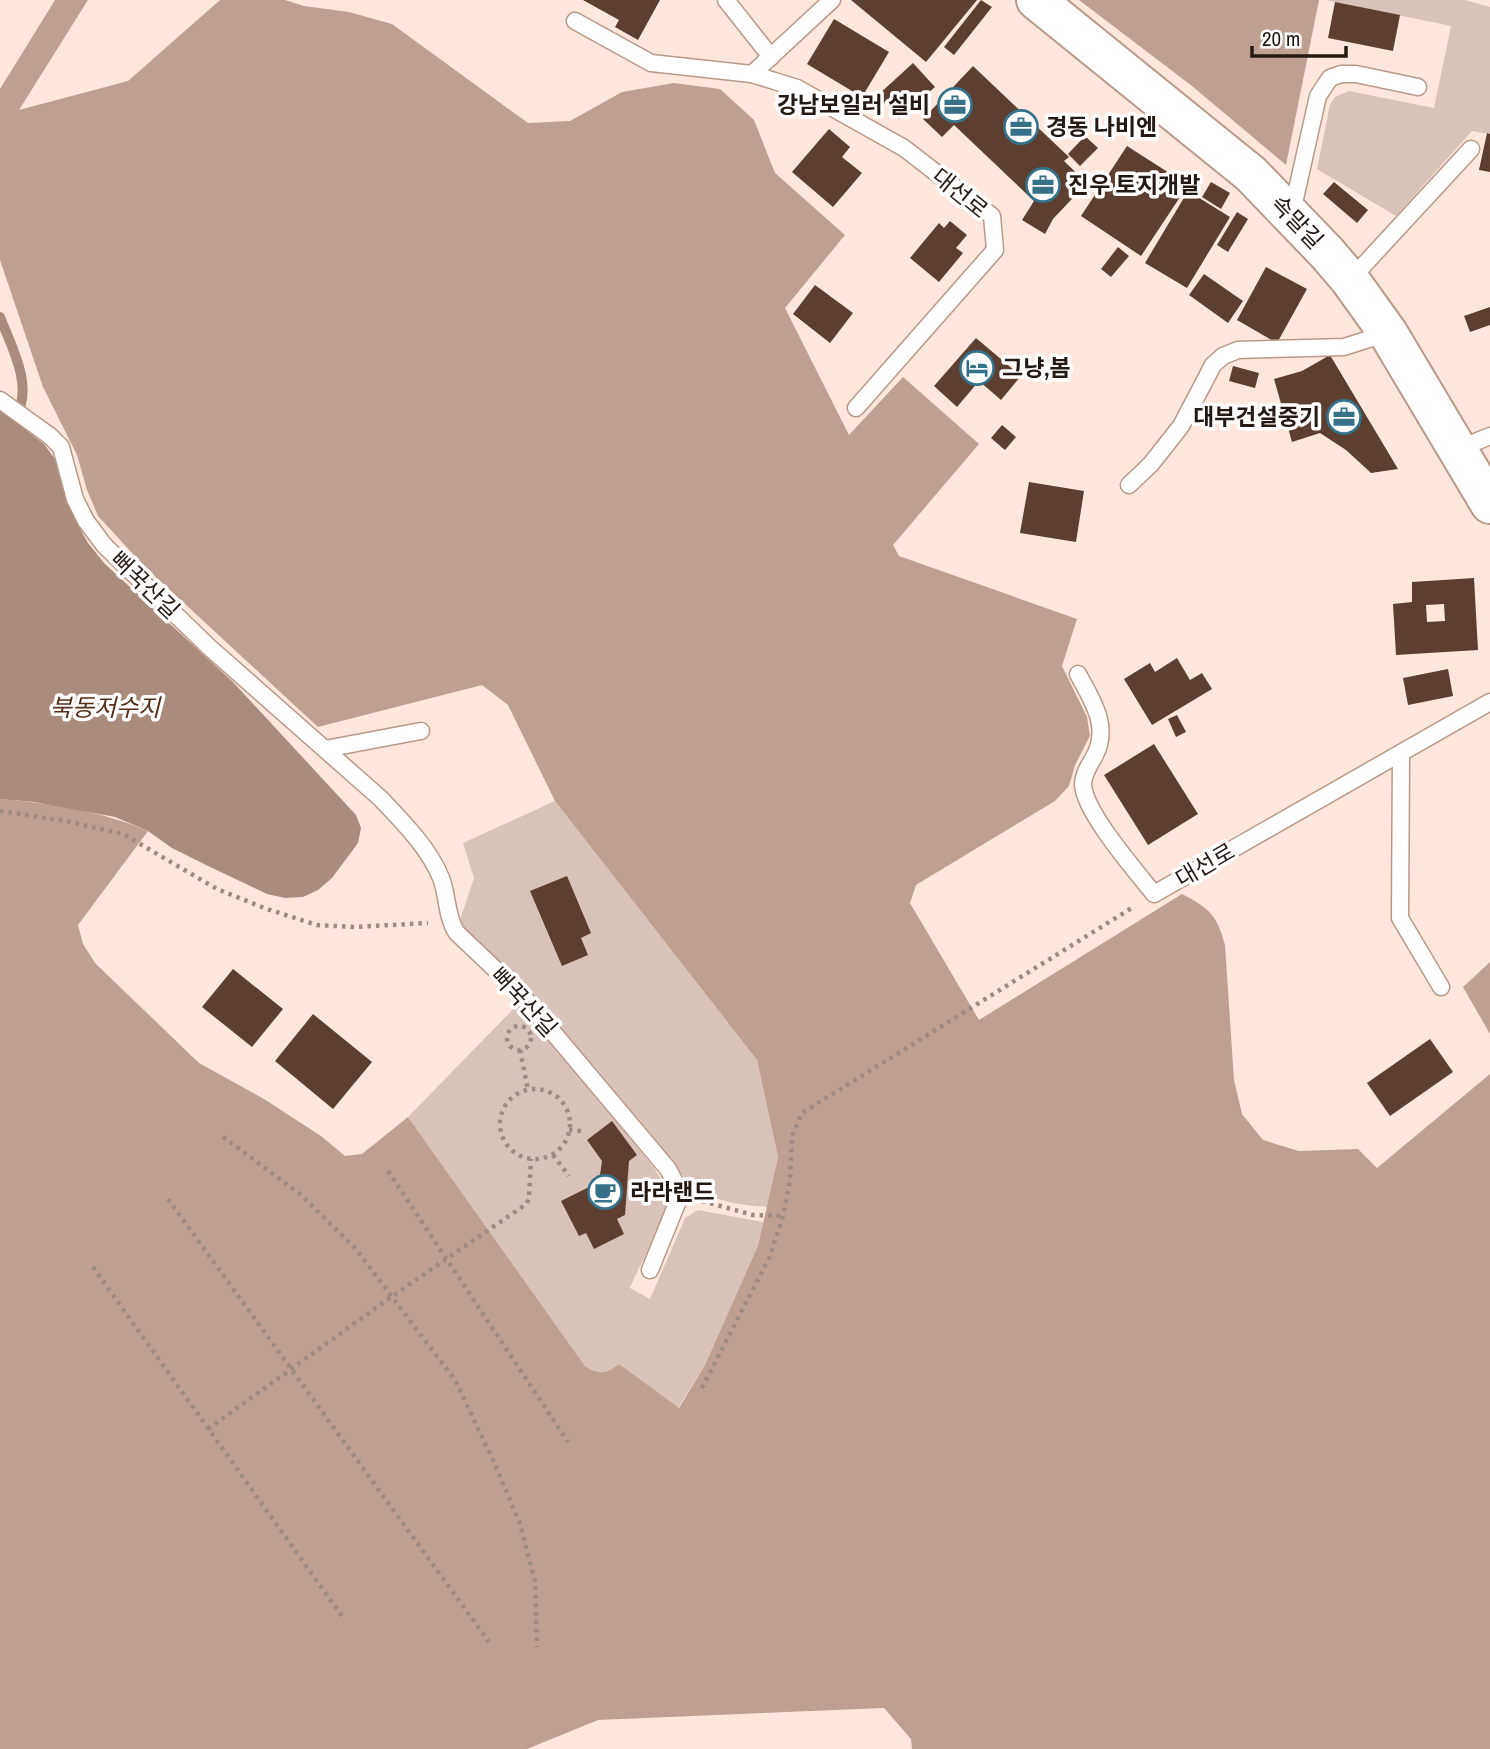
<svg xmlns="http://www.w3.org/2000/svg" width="1490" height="1749" font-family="'Archivo Narrow','Noto Sans KR',sans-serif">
	<rect width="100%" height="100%" fill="#fde7dd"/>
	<!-- green -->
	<g fill="#d8c3ba">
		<polygon points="1325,0 1465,0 1490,7 1490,134 1472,131 1396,216 1317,169 1330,105 1335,97 1349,91 1434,108 1451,26"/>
		<path d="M555,801L757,1060L778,1157L767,1207C731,1204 714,1202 685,1178L530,992L459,923L474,878L463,843Z"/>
		<path d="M520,1002L654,1168C660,1177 667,1187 667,1199C666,1223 639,1264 630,1288L650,1299L685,1218L698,1210L763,1222L759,1246L705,1365L678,1408L619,1364C606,1374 599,1375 585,1366L408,1117Z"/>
	</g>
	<!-- forest -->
	<g fill="#bea092">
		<path d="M55,0H88L19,110L128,81L220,0H285L304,6L349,12L392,24L528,123L570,121L622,92L674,83L720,89L754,120L775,173L845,235L785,308L849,435L903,377L979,444L893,545L899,556L1077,619L1062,666L1087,717L1090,736L1075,765L1069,786L1055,801L916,885L910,903L979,1020L1182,894C1209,908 1217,915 1225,945L1234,1080L1242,1114L1263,1140L1299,1151L1358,1149L1377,1168L1490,1074V1749H912L911,1739L884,1708L598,1720L527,1749H0V799C51,803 101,811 148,831L78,925L83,944L95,963L199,1063L264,1099L321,1136L345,1156L362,1154L408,1117L585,1366C599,1375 606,1374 619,1364L679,1408L705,1365L758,1246L778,1157L757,1060L555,801L508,705L482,685L318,727L144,566L98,516L87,490L77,455L43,387L0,260V89Z"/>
		<polygon points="1079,0 1319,0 1286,165 1192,86"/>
		<polygon points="1490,962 1490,1034 1463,987"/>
	</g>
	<!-- water -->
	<polygon fill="#a98c7e" points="0,410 44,444 55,459 77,523 88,543 105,564 232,681 356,815 361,828 358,843 332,878 318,890 303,897 285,898 267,894 206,865 172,848 148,831 115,817 34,802 0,799"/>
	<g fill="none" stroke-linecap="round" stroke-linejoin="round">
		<!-- stream -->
		<path stroke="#a98c7e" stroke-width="10" d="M0,317C11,346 34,386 16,416"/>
	</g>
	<!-- building -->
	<g fill="#5c3f31" fill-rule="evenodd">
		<polygon points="583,0 660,0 638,40 615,27 619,20"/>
		<polygon points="851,0 977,0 926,62"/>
		<polygon points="981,0 992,7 954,55 944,47"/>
		<polygon points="1335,2 1400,15 1393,51 1328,38"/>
		<polygon points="834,19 889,52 862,97 807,64"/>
		<polygon points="913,63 935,87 899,119 878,95"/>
		<polygon points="973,66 1069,157 1064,161 1087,183 1053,219 1045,234 1022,220 1034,201 954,125 942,137 923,119"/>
		<polygon points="829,129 850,147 842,157 862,173 833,207 792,172"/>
		<polygon points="1487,133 1490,134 1490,172 1479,170"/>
		<polygon points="1085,136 1098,148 1080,166 1068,154"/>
		<polygon points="1127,146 1188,185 1141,256 1081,216"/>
		<polygon points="1211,182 1230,193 1221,209 1202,197"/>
		<polygon points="1334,182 1368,210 1357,223 1323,194"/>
		<polygon points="1188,191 1230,217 1187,288 1145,263"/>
		<polygon points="1237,212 1248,219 1228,252 1217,245"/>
		<polygon points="950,221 967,235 956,248 963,253 939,282 910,258 939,223 944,228"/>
		<polygon points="1118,247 1129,256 1111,277 1101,269"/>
		<polygon points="1266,267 1307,289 1277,343 1237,320"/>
		<polygon points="1204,274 1243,301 1228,323 1189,295"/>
		<polygon points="815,285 853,313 830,343 793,314"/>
		<polygon points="1490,307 1490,325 1470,332 1464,316"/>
		<polygon points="976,338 1021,376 1001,400 979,381 957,407 934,386"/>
		<polygon points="1330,355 1398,469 1371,473 1346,450 1320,433 1292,442 1274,379 1302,371"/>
		<polygon points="1233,366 1259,373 1255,388 1229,381"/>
		<polygon points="1002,425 1016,437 1005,450 991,438"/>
		<polygon points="1029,482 1084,491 1076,542 1020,533"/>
		<path d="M1474,578L1478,650L1396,655L1393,604L1412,602V582ZM1444,604L1445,621L1427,622L1426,605Z"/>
		<polygon points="1177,658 1190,680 1202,673 1212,689 1152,725 1124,679 1150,663 1155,672"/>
		<polygon points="1448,669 1453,696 1408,705 1403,678"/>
		<polygon points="1177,715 1186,732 1176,737 1168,719"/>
		<polygon points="1154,744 1198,814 1148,845 1104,775"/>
		<polygon points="567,876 591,933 581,938 588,955 562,966 530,891"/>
		<polygon points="233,969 283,1009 252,1047 202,1007"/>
		<polygon points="313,1014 372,1062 333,1109 275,1061"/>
		<polygon points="1430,1039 1453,1072 1390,1116 1367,1083"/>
		<polygon points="612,1121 637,1155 629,1161 625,1215 617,1219 624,1234 594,1249 586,1233 579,1236 561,1201 599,1182 602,1161 587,1140"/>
	</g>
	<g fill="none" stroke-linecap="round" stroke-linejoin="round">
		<!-- lane casing -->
		<g stroke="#ba9888" stroke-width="19">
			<g id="lane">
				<polyline points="726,0 771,57"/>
				<polyline points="575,21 651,63 752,74 832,0"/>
				<polyline points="752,74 797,88 904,148 992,216 995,250 856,408"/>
				<polyline points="1292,212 1318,96 1330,78 1341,74 1356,74 1418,87"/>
				<polyline points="1350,280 1471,149"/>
				<path d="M0,400L50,436L61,447L75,499L86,521L104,545L209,647L380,798C402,821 429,848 441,878C448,896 446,915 456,932L519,992L668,1169L676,1184L678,1201L650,1270"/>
				<polyline points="1458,449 1490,436"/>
				<polyline points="1129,485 1151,464 1181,426 1213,365 1223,356 1238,350 1344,347 1388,333"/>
				<path d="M1078,674C1092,700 1110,726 1095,755C1090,765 1083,773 1083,785C1085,813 1136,871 1154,894L1490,702"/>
				<polyline points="325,749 421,731"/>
				<polyline points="1401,753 1400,918 1441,987"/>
			</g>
		</g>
		<!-- secondary casing -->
		<g stroke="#ba9888" stroke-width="42">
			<polyline id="secondary" points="1036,0 1251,174 1327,253 1350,280 1388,333 1490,504"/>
		</g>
		<!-- path -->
		<g stroke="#9d8b83" stroke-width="4.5" stroke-dasharray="3.5 5" stroke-linecap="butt">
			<polyline points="0,811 66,821 123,834 217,889 267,909 317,925 354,927 428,923"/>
			<circle cx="519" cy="1038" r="12"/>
			<polyline points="520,1050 528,1090"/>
			<circle cx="535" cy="1124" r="35"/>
			<polyline points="569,1130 581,1131"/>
			<polyline points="223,1137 300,1194 355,1248 455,1380 493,1460 519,1521 535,1581 537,1647"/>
			<polyline points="553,1155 569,1176"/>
			<polyline points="388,1171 568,1442"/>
			<polyline points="168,1199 489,1642"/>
			<polyline points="702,1201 753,1215 783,1216"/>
			<polyline points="93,1267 344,1619"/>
			<polyline points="702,1388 770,1256 783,1216 790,1181 792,1136 802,1113 1135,906"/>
			<polyline points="208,1429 391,1297 522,1207 527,1203 529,1197 531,1159"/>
		</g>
		<!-- lane -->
		<use href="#lane" stroke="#fff" stroke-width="16"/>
		<!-- secondary -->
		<use href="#secondary" stroke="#fff" stroke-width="38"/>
	</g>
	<!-- icons -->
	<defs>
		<g id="office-ring" transform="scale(1.75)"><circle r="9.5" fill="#fff" stroke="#367189" stroke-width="1.5"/><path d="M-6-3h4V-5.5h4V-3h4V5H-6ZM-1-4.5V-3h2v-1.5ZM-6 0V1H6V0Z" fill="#367189"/></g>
		<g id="hotel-ring" transform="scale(1.75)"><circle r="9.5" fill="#fff" stroke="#367189" stroke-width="1.5"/><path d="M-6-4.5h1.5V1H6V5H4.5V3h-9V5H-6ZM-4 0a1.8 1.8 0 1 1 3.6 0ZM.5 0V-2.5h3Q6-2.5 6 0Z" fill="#367189"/></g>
		<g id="cafe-ring" transform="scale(1.75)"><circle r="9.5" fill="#fff" stroke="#367189" stroke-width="1.5"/><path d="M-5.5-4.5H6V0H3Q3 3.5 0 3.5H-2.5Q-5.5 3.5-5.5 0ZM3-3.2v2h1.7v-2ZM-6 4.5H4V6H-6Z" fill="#367189"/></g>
	</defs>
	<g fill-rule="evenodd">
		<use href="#office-ring" x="955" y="105"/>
		<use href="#office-ring" x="1021" y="127"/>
		<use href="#office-ring" x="1043" y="185"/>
		<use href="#hotel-ring" x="977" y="368"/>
		<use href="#office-ring" x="1344" y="417"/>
		<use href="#cafe-ring" x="605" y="1192"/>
	</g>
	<g text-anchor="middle" stroke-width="7" stroke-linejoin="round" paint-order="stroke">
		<!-- poi labels -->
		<g font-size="23" font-weight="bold" fill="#251913" stroke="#fff" text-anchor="start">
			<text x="930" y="113" text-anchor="end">강남보일러 설비</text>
			<text x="1046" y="135">경동 나비엔</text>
			<text x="1068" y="193">진우 토지개발</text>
			<text x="1002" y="376">그냥,봄</text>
			<text x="1320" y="425" text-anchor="end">대부건설중기</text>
			<text x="630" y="1200">라라랜드</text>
		</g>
		<!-- street labels -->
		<g font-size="23" fill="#251913" stroke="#fff">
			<text transform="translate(960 193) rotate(39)" y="8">대선로</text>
			<text transform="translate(1297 222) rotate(46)" y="8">속말길</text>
			<text transform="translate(145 585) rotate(44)" y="8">뻐꾹산길</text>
			<text transform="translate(1205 865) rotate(-30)" y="8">대선로</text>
			<text transform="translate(524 1002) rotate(47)" y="8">뻐꾹산길</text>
		</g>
		<!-- water labels -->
		<g font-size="24" font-style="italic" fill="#582d17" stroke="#fff">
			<text x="105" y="716">북동저수지</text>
		</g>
	</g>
	<!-- scale -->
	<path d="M1252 46v10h94v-10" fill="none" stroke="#251913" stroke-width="3.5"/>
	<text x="1262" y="46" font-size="21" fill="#251913" stroke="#ffffff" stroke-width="5" paint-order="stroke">20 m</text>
</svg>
